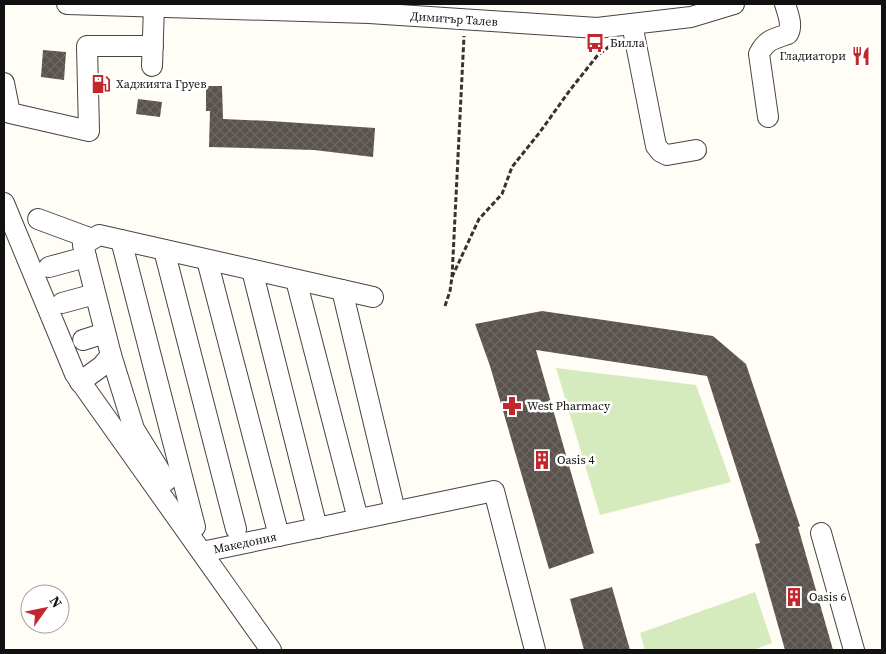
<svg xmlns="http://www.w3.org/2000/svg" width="886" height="654" font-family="'Source Serif 4',serif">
	<defs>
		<pattern id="building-cross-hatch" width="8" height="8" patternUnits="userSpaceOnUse" patternTransform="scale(1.25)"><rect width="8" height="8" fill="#5a524d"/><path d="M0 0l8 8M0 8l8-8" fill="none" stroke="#6d6662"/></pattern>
	</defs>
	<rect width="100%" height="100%" fill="#fffdf5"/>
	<!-- park -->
	<g fill="#d5ebbd">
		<polygon points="556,368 696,385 731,482 600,515"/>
		<polygon points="755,592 772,643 753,650 645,650 640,633"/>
	</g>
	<!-- building -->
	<g fill="url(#building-cross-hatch)">
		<polygon points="43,50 66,52 64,80 41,77"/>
		<polygon points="206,86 222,86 223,119 270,121 375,128 373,157 314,150 209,147 210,111 206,111"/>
		<polygon points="138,99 162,102 160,117 136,114"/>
		<polygon points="542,311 713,336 746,364 800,526 798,527 833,650 785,650 755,544 760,543 707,376 536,350 594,553 549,569 490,366 475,324"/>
		<polygon points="612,587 630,650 584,650 570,599"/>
	</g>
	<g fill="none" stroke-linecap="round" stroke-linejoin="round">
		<!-- minor casing -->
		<g stroke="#444" stroke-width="22">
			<g id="minor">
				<polyline points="67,4 369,13 597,28 691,17 734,4"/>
				<polyline points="632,24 656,146 661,152 667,155 696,150"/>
				<polyline points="152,66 154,6"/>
				<polyline points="4,83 10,113 89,131 87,46 153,46"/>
				<path d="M768,117L759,54C766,40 773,39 788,34C793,25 788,14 785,4"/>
				<polyline points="4,203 75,374 271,650"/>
				<polyline points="38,219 92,239"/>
				<polyline points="121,240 195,527"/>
				<polyline points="164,250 236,529"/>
				<polyline points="207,260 279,536"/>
				<polyline points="49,267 86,257"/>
				<polyline points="252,270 317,528"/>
				<polyline points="296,280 358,519"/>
				<polyline points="342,290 395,511"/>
				<polyline points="62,303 95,294"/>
				<polyline points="83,340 105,333"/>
				<polyline points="111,355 134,429 166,481"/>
				<polyline points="80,382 102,366 111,355 83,245 99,235 373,297"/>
				<polyline points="821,533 854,650"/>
				<polyline points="202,552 494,491 535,650"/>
			</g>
		</g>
		<!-- path -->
		<g stroke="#333" stroke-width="3" stroke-dasharray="5 2.5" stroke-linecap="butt">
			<polyline points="452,277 479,219 502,194 512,167 540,132 570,90 597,56 611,45"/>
			<polyline points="445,306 450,291 452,277 464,36"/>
		</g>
		<!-- minor -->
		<use href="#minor" stroke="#fff" stroke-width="20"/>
	</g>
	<!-- icons -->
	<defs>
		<g id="bus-bare" transform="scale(1.5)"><path d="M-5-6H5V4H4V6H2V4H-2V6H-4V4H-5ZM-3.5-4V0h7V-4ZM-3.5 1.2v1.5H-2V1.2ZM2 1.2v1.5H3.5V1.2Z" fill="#c4262e" stroke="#fff" stroke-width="2.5" paint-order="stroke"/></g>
		<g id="restaurant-bare" transform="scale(1.5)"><path d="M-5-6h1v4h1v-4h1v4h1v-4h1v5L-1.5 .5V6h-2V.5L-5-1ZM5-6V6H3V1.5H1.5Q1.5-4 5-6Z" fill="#c4262e" stroke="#fff" stroke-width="2.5" paint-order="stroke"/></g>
		<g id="fuel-bare" transform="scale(1.5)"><path d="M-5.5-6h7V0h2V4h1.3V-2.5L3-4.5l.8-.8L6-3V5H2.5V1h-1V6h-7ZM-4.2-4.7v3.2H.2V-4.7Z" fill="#c4262e" stroke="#fff" stroke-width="2.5" paint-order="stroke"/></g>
		<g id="pharmacy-bare" transform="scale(1.5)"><path d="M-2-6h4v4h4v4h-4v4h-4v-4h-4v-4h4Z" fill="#c4262e" stroke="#fff" stroke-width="2.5" paint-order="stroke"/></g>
		<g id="building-bare" transform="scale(1.5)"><path d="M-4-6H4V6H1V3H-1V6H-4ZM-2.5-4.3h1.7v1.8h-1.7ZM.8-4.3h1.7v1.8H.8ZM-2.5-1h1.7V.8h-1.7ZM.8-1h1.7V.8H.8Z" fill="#c4262e" stroke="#fff" stroke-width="2.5" paint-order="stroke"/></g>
	</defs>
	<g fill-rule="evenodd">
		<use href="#bus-bare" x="595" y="43"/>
		<use href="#restaurant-bare" x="861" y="56"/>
		<use href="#fuel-bare" x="101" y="84"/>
		<use href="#pharmacy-bare" x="512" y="406"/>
		<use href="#building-bare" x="542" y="460"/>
		<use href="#building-bare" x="794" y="597"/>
	</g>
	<g text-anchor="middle" stroke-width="5" stroke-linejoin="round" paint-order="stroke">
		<!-- street labels -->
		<g font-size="12" fill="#111" stroke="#fff">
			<text transform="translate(454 19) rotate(4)" y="4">Димитър Талев</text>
			<text transform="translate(245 543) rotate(-12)" y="4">Македония</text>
		</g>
		<!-- poi labels -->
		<g font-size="12" fill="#111" stroke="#fff" text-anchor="start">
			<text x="610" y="47">Билла</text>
			<text x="846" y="60" text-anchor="end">Гладиатори</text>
			<text x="116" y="88">Хаджията Груев</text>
			<text x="527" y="410">West Pharmacy</text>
			<text x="557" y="464">Oasis 4</text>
			<text x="809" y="601">Oasis 6</text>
		</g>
	</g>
	<!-- border -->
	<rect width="886" height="654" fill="none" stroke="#111111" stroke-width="10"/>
	<!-- north arrow -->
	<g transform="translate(45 609) rotate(57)"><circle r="24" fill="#ffffff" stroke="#a0a0a0"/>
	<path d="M0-4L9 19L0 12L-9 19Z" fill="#c4262e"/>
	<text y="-8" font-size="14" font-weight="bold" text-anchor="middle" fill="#111111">N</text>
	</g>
</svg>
